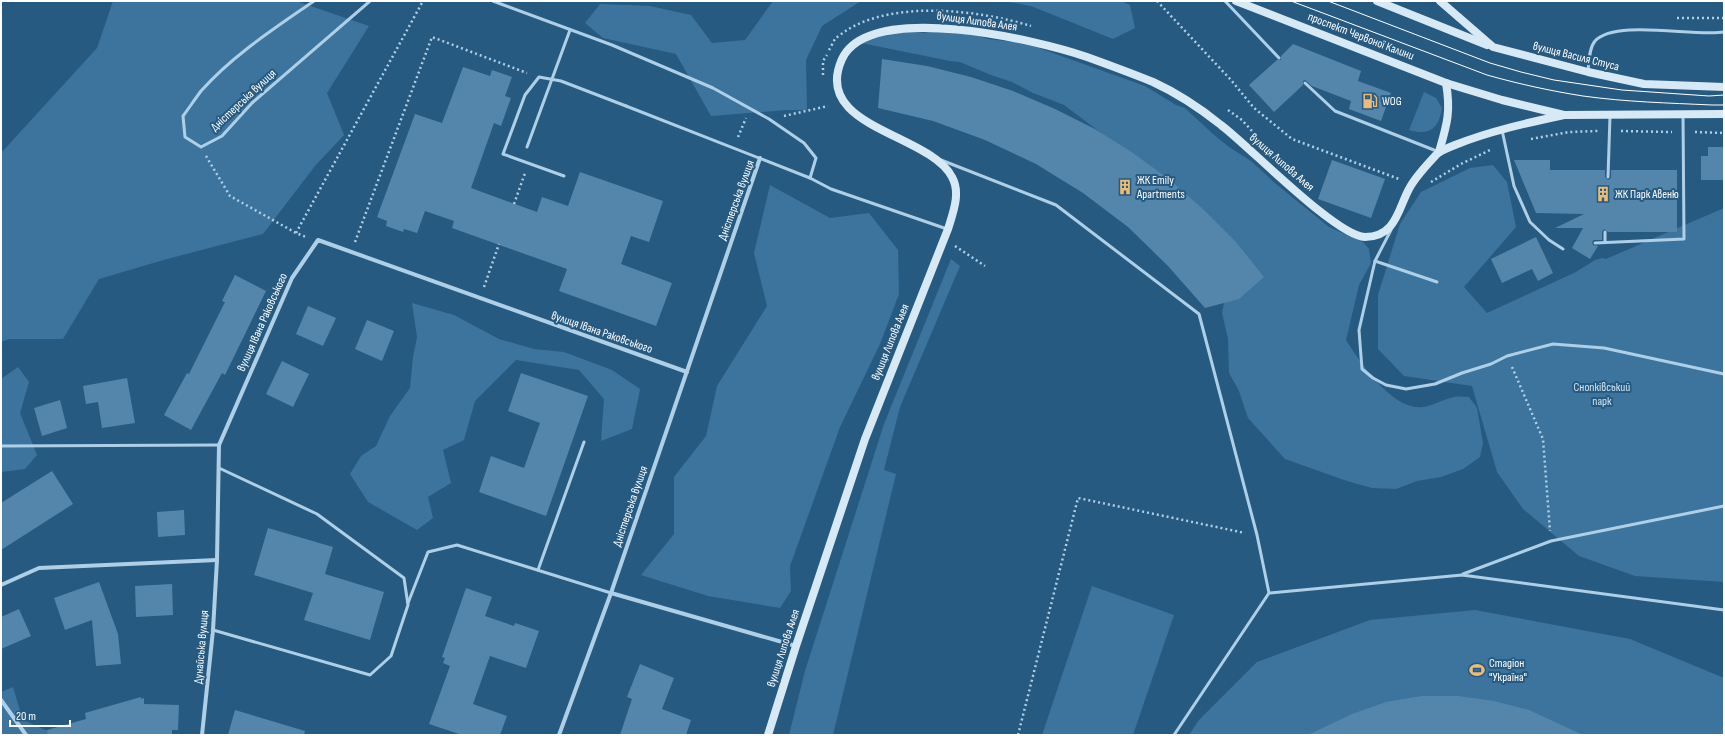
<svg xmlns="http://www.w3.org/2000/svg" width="1725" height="736" font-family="'Sofia Sans Condensed',sans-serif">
	<rect width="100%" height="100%" fill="#275a80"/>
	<!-- green -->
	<g fill="#3c749e">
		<polygon points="113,1 296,1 369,26 327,93 344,135 315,166 263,234 167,259 99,279 63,339 9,339 1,342 1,153 97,48"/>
		<polygon points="773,1 861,1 822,26 806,60 807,110 787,110 711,116 676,54 603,38 585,23 600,4 650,6 691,15 712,43 745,40"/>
		<polygon points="1003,1 1121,1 1130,5 1135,28 1113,39 1031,6"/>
		<path d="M947,30L968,33L988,39L1014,42L1036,47L1145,86L1176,105L1185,108L1213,134L1229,147L1251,161L1276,184L1329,227L1363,242L1369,249L1371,263L1359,285L1346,340C1360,362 1393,412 1424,407C1434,405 1444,399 1454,397C1458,396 1464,397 1469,397L1477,408L1483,443L1480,457L1463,469L1441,477L1417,481L1396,489L1372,488L1347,481L1285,459L1248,418L1239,391L1229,373L1228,339L1222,313L1226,293L1124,150L1064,105L1033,93L1012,82L991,75L960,62L950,61L861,43L874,36L905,31L922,33Z"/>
		<path d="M1424,92L1436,98L1442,108C1439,129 1429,136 1409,130Z"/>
		<polygon points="1493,165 1507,182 1516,227 1464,287 1487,313 1576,272 1595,260 1602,258 1606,259 1724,208 1724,582 1635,576 1579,556 1523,509 1497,472 1472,386 1404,376 1378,349 1378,295 1400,224 1421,192 1470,168"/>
		<polygon points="770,185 830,218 869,213 898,250 899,294 880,344 840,427 790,566 791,591 780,608 708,596 641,575 674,534 674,477 706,436 717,386 767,306 754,253"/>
		<polygon points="951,259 960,266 900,407 884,470 896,474 833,735 789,735 805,671 884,424"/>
		<polygon points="412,303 454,315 499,339 534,349 564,352 612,370 640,389 632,429 601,441 604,399 579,370 516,360 475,401 464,440 443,450 451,483 428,497 433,518 417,530 368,502 350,474 361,456 376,446 390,416 410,388 413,357 417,337"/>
		<polygon points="18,367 29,382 20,413 37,455 25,469 1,472 1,379"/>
		<polygon points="1092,586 1174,615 1133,735 1042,735"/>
		<polygon points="1475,610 1630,639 1724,678 1724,735 1189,735 1199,720 1257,662 1370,620"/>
		<polygon points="13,687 23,720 48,731 50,735 1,735 1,692"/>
	</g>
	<!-- building -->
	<g fill="#5486ab">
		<polygon points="1293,44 1361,71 1358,81 1391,93 1381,121 1349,109 1351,101 1312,86 1305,80 1303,81 1303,85 1274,112 1249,85 1277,60 1281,60 1281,56"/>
		<polygon points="882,59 927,66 971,77 1013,91 1055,109 1095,129 1133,153 1170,180 1204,210 1236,242 1264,277 1239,299 1205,308 1168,266 1128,227 1083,193 1036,164 985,140 933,121 878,108"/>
		<polygon points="463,67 490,76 492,70 512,77 505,96 511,98 501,126 494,123 471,188 537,212 542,197 568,206 580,172 663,201 649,242 631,236 621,264 672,283 656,326 559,291 567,269 452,228 454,221 425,211 417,233 404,229 403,232 386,226 387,221 377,217 415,114 442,123"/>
		<polygon points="1708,147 1724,147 1724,180 1701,180 1701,156 1708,156"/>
		<polygon points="1332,160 1385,179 1371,218 1318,199"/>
		<polygon points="1514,160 1550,160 1550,170 1605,170 1605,177 1608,180 1611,178 1611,170 1677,170 1677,232 1608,232 1604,229 1602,232 1602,240 1594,240 1592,242 1593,245 1598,246 1590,259 1572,248 1583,228 1555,228 1584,214 1536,213"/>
		<polygon points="1536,237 1553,273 1538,281 1532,269 1502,283 1491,259"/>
		<polygon points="235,275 266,291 225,375 222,373 191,430 164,415 187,373 189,374 225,302 222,301"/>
		<polygon points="308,306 336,318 323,346 296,334"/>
		<polygon points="367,320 394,331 382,361 355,349"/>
		<polygon points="282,361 309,374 293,407 266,394"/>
		<polygon points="521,373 588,396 546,516 479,492 491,456 524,468 540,423 508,411"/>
		<polygon points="127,378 135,423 102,428 98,402 86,404 83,386"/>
		<polygon points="60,400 67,428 42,436 34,408"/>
		<polygon points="52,471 73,504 1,550 1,503"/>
		<polygon points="184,510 185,535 158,537 157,512"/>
		<polygon points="268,528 333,547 325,574 384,592 370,640 304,620 313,593 254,575"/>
		<polygon points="99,582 118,634 121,664 96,666 92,620 65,630 54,598"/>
		<polygon points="172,584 173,615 136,617 135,586"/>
		<polygon points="466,588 492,597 485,616 514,626 515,623 539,631 526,668 490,656 473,704 507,716 500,735 462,735 429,724 450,666 443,663 445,658 442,657"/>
		<polygon points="19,609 31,636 1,649 1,617"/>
		<polygon points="640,664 674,678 662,709 691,720 686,735 620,735 632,699 627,697"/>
		<polygon points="1422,696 1458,696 1494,701 1529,710 1583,735 1308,735 1352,714 1386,702"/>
		<polygon points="141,697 141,699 144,698 144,704 179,705 178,730 172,730 172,735 48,735 47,730 86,719 85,713"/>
		<polygon points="235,710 305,731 304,735 228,735"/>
	</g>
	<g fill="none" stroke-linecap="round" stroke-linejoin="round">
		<!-- path -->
		<g stroke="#afcfe6" stroke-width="2.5" stroke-dasharray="2 3" stroke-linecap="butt">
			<polyline points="1157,1 1231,80 1254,108 1292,139 1399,179"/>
			<polyline points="1677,18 1724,18"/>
			<path d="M829,50C831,47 833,42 835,39C838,36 843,33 847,30C896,0 978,10 1031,26"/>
			<polyline points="823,75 823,61 827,55"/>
			<polyline points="1228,110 1242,120 1252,131"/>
			<polyline points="784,116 828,106"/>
			<polyline points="1621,131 1672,132"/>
			<polyline points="1695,132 1724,133"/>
			<polyline points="738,137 746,118"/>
			<polyline points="1531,139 1569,132 1598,131"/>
			<polyline points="206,156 230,196 296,233 306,237"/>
			<polyline points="1431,182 1461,164 1490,150"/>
			<polyline points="514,204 525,173"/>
			<polyline points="296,233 423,1"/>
			<polyline points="355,242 432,37 527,73"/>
			<polyline points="955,246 985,266"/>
			<polyline points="484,287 499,244"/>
			<polyline points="1512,367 1543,439 1550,531"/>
			<polyline points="1018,735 1078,498 1245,533"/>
		</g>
		<!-- lane -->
		<g stroke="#afcfe6" stroke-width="3">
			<path d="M314,1C275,28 233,55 201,91C195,99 189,108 183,116L185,137L201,147L222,136L252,103L370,1"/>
			<polyline points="493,1 612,45 713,88 769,119 804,143 816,158 810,178 626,106"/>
			<polyline points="1225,1 1279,58"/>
			<path d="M1588,71C1589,62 1589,48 1595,41C1616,19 1694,37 1724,32"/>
			<polyline points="1305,83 1335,111 1439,152"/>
			<polyline points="1502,130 1514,186 1530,222 1549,240 1563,249"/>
			<polyline points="527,147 570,30"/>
			<polyline points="941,160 1056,205 1199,314 1257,535 1269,593 1174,735"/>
			<polyline points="1608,177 1610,116"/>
			<polyline points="810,178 831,189 947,229"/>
			<polyline points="1391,230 1375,261 1359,330 1362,369 1373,378 1386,385 1406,389 1435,384 1462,373 1491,364 1507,356 1553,344 1604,348 1724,374"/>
			<polyline points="1605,242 1605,232"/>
			<polyline points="1595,243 1684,239 1683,114"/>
			<polyline points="1375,261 1437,282"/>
			<polyline points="1,446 219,445"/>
			<polyline points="538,570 584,442"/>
			<polyline points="1463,574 1551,541 1724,506"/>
			<polyline points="1269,593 1462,575 1724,610"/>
			<polyline points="408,603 428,552 457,545 611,593"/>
			<polyline points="213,630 370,675 391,656 408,605 404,578 317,514 219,468"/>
		</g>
		<!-- street -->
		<g stroke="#afcfe6" stroke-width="4">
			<polyline points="1,585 39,568 217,560"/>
			<polyline points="611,593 796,646"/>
			<polyline points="1,700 26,735"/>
			<polyline points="202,735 213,630 217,560 219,445 292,278 318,240 687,372"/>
			<polyline points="559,735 611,593 760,158"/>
		</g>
		<!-- secondary -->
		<g stroke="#d8e9f6" stroke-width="8">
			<polyline points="1236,1 1446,83 1502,100 1564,115 1724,114"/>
			<polyline points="1377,1 1487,45"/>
			<polyline points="1440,1 1493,47 1588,72 1644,84 1724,87"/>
			<path d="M1439,152C1447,124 1451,112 1446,83"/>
			<path d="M768,735L796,646L865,439L948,229C953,213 961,193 952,177C929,133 811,128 842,59C870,0 1038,40 1087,57C1109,65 1131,73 1153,82C1177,93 1201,109 1221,125C1250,147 1336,236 1365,237C1396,237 1398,209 1409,189C1415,177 1427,165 1436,155C1441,150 1448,148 1455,145C1490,131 1527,123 1564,115"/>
		</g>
		<!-- tram -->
		<g stroke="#fff" stroke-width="1">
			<path d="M1291,1L1487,75C1519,84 1551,91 1583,96C1626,102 1669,103 1712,105H1724"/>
			<polyline points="1328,1 1490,63 1521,72 1554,80 1622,90 1709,96 1724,95"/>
		</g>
		<!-- lane-bridge -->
		<polyline stroke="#afcfe6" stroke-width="3" points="564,176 503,154 525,95 539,77 561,81 626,106"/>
	</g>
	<!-- icons -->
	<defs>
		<g id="fuel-bare" transform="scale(1.2)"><path d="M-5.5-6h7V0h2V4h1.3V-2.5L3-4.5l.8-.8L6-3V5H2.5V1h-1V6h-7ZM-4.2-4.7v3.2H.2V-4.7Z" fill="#eebb74" stroke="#275a80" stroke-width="2.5" paint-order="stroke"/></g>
		<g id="building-bare" transform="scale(1.2)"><path d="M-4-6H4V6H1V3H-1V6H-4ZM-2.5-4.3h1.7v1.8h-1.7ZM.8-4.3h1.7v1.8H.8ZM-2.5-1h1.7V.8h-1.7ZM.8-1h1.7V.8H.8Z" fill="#eebb74" stroke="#275a80" stroke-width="2.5" paint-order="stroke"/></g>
		<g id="stadium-bare" transform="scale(1.2)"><path d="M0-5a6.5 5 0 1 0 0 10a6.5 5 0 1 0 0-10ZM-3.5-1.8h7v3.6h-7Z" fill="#eebb74" stroke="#275a80" stroke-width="2.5" paint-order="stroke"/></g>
	</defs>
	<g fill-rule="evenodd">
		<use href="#fuel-bare" x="1370" y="101"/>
		<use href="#building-bare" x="1125" y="187"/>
		<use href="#building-bare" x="1603" y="194"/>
		<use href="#stadium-bare" x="1477" y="670"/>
	</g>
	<g text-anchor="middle" stroke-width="4" stroke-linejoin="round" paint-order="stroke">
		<!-- street labels -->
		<g font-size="12" fill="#fff" stroke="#275a80">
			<text transform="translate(977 21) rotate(8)" y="4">вулиця Липова Алея</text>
			<text transform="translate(1361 36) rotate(21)" y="4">проспект Червоної Калини</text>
			<text transform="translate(1576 56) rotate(14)" y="4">вулиця Василя Стуса</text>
			<text transform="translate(243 100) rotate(-43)" y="4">Дністерська вулиця</text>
			<text transform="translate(1282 162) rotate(41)" y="4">вулиця Липова Алея</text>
			<text transform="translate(736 200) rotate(-70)" y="4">Дністерська вулиця</text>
			<text transform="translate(262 322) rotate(-66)" y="4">вулиця Івана Раковського</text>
			<text transform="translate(602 332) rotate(19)" y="4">вулиця Івана Раковського</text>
			<text transform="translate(890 342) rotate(-68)" y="4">вулиця Липова Алея</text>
			<text transform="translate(630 506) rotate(-71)" y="4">Дністерська вулиця</text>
			<text transform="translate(201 647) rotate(-85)" y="4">Дунайська вулиця</text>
			<text transform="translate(783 648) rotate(-72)" y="4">вулиця Липова Алея</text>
		</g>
		<!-- poi labels -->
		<g font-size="12" fill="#fff" stroke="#275a80" text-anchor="start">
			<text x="1382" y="105">WOG</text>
			<text x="1137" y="184">ЖК Emily<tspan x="1137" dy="14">Apartments</tspan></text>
			<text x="1615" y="198">ЖК Парк Авеню</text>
			<text x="1489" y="667">Стадіон<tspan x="1489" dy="14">"Україна"</tspan></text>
		</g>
		<!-- park labels -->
		<g font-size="12" fill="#d2e6f5" stroke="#275a80">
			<text x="1602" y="391">Снопківський<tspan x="1602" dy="14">парк</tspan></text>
		</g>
	</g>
	<!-- border -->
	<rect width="1725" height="736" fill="none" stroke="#ffffff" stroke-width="4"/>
	<!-- scale -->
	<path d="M10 720v6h60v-6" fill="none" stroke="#ffffff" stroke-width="2"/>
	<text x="16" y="720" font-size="12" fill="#ffffff" stroke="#275a80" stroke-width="3" paint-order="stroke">20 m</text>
</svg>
